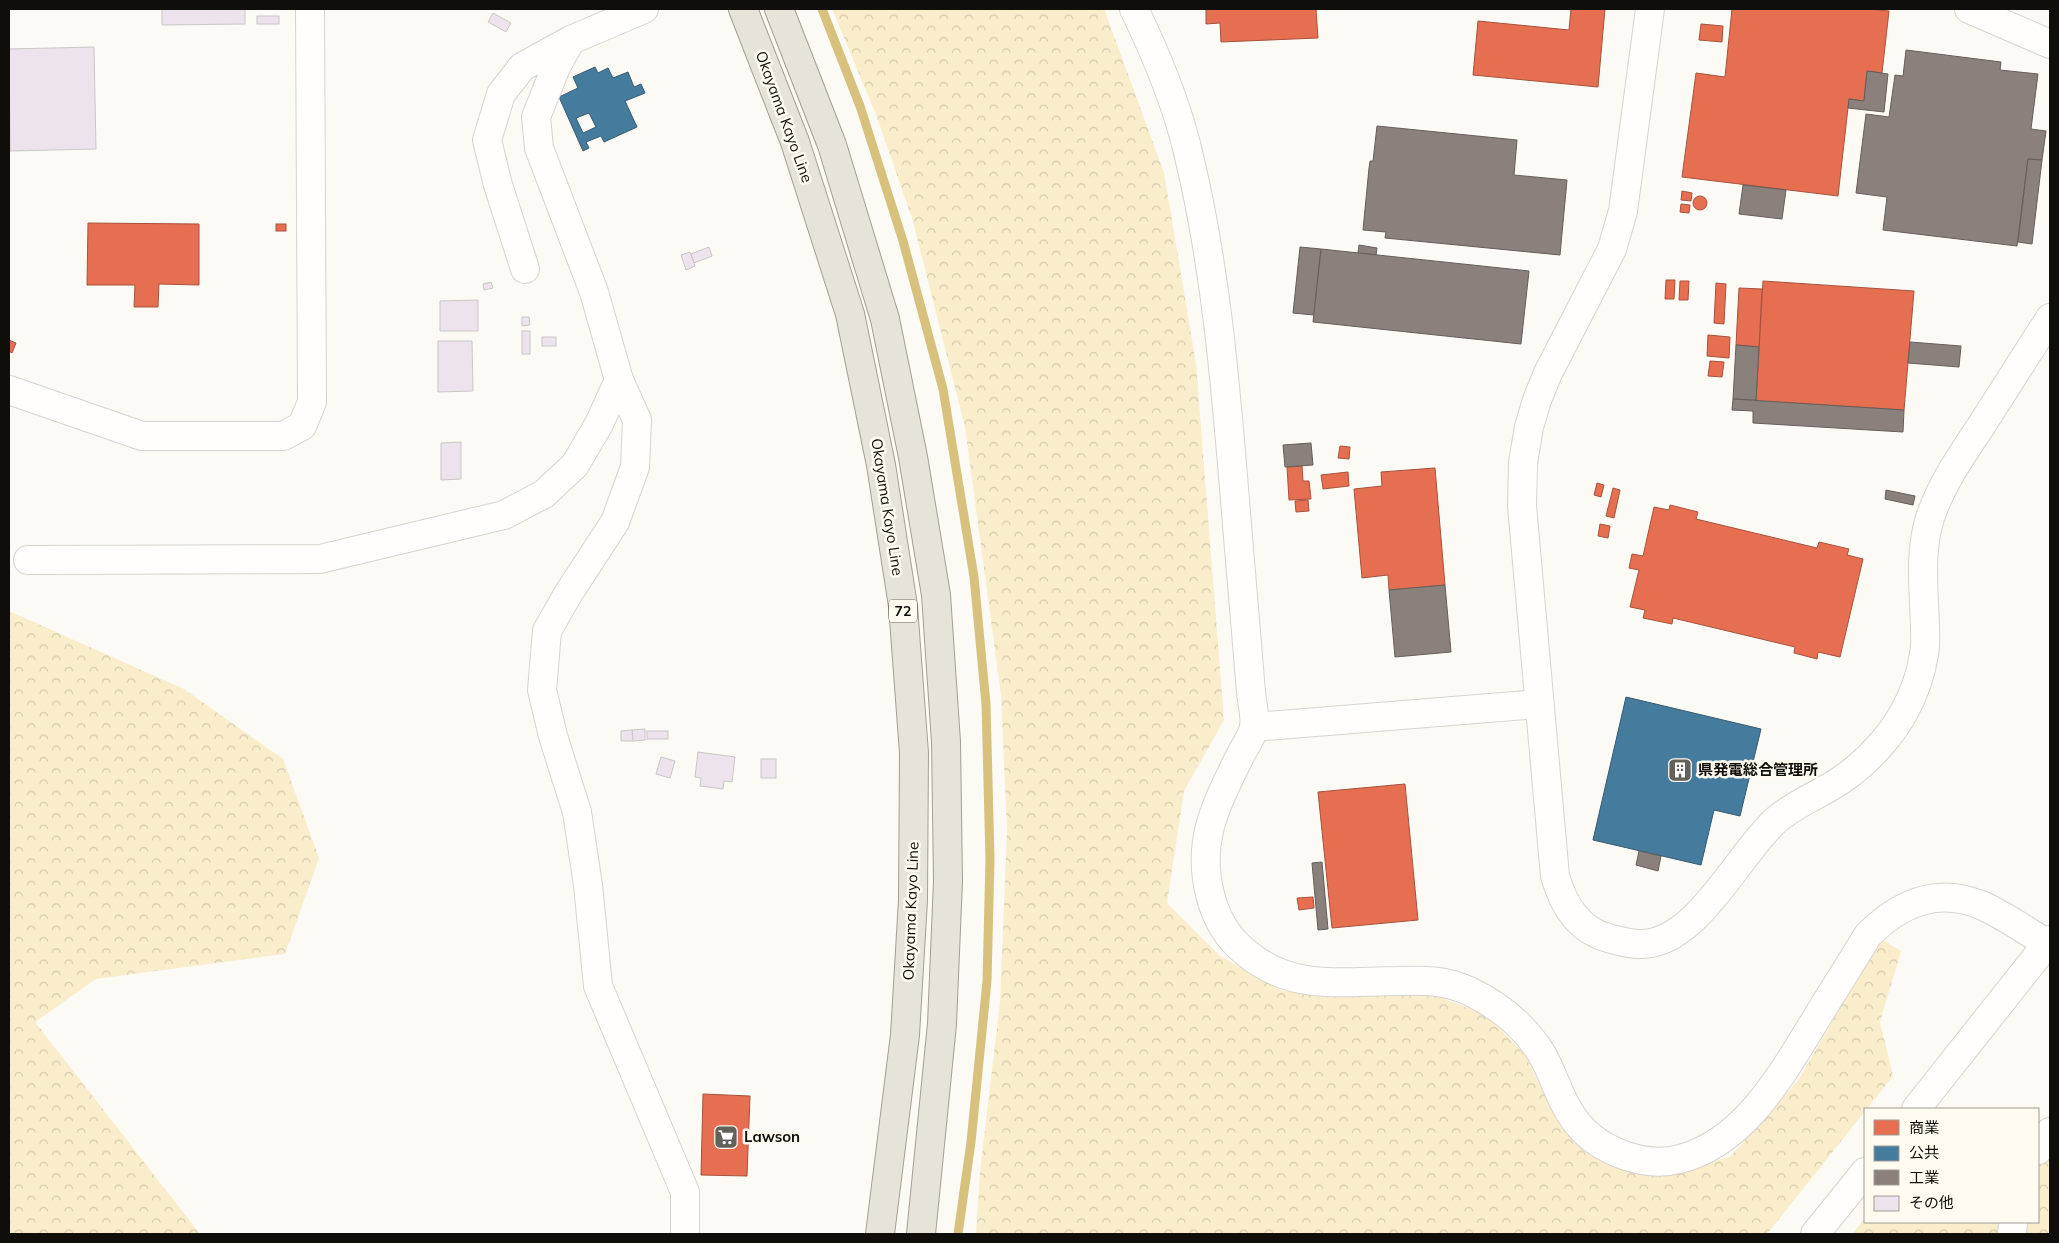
<svg xmlns="http://www.w3.org/2000/svg" width="2059" height="1243" font-family="Mulish,'Noto Sans JP',sans-serif">
	<defs>
		<pattern id="forest-crowns" width="20" height="18" patternUnits="userSpaceOnUse" patternTransform="scale(1.25)"><rect width="20" height="18" fill="#f9edcc"/><path d="M2 6a3 3 0 1 1 6 0M12 15a3 3 0 1 1 6 0" fill="none" stroke="#d4caae"/></pattern>
	</defs>
	<rect width="100%" height="100%" fill="#fcfaf4"/>
	<!-- forest -->
	<g fill="url(#forest-crowns)">
		<polygon points="832,9 1104,9 1106,14 1164,173 1196,364 1224,720 1184,791 1167,903 1220,956 1282,991 1437,996 1486,1015 1525,1055 1560,1126 1596,1158 1660,1176 1730,1157 1799,1079 1880,938 1901,951 1880,1022 1893,1076 1767,1234 976,1234 980,1172 1000,1002 1007,831 1001,695 965,427 912,218 875,112"/>
		<polygon points="9,611 184,689 283,759 319,858 285,954 96,979 35,1022 200,1234 9,1234"/>
		<polygon points="2038,1134 2050,1144 2050,1234 1852,1234 1865,1218 1865,1222 2038,1222"/>
	</g>
	<!-- shops -->
	<g fill="#e76f51" stroke="#a6523c">
		<polygon points="1206,9 1316,9 1318,38 1221,42 1220,23 1206,24"/>
		<polygon points="1571,9 1605,9 1598,87 1473,75 1478,21 1569,30"/>
		<polygon points="1732,9 1869,9 1889,11 1882,73 1867,71 1864,101 1849,99 1838,196 1682,177 1696,73 1725,77"/>
		<polygon points="1701,24 1723,26 1722,42 1699,40"/>
		<polygon points="1682,191 1692,193 1691,201 1681,200"/>
		<circle cx="1700" cy="203" r="7"/>
		<polygon points="1681,204 1690,205 1689,213 1680,212"/>
		<polygon points="88,223 199,224 199,285 159,284 158,307 134,307 135,285 87,285"/>
		<rect x="276" y="224" width="10" height="7"/>
		<polygon points="1666,280 1675,280 1674,299 1665,299"/>
		<polygon points="1680,281 1689,281 1688,300 1679,300"/>
		<polygon points="1763,281 1914,291 1904,410 1756,401"/>
		<polygon points="1716,283 1726,284 1724,324 1714,323"/>
		<polygon points="1739,288 1762,289 1759,347 1736,345"/>
		<polygon points="1708,335 1730,337 1729,358 1707,356"/>
		<polygon points="9,340 16,343 12,353 9,351"/>
		<polygon points="1710,361 1724,362 1722,377 1708,376"/>
		<polygon points="1340,446 1350,447 1349,459 1338,458"/>
		<polygon points="1302,466 1303,481 1309,481 1311,499 1289,500 1287,467"/>
		<polygon points="1435,468 1445,585 1389,590 1388,575 1362,578 1354,489 1382,486 1381,472"/>
		<polygon points="1348,472 1349,486 1323,489 1321,475"/>
		<polygon points="1597,483 1604,485 1601,497 1594,495"/>
		<polygon points="1613,488 1620,490 1614,518 1606,516"/>
		<polygon points="1308,500 1309,511 1296,512 1295,501"/>
		<polygon points="1670,505 1698,512 1696,519 1817,548 1819,542 1849,549 1847,555 1863,559 1840,657 1818,652 1817,659 1794,653 1795,647 1673,618 1672,624 1643,618 1645,610 1630,607 1639,570 1629,568 1632,554 1643,556 1654,507 1669,510"/>
		<polygon points="1600,524 1610,526 1608,538 1598,536"/>
		<polygon points="1405,784 1418,920 1332,928 1318,792"/>
		<polygon points="1313,897 1314,908 1299,910 1297,898"/>
		<polygon points="703,1094 750,1096 747,1176 701,1175"/>
	</g>
	<!-- public -->
	<g fill="#457b9d" stroke="#355a71" fill-rule="evenodd">
		<path d="M595,67L598,73L608,68L613,78L628,72L634,87L641,84L645,93L625,101L637,127L604,142L601,136L586,142L589,148L583,151L559,97L578,88L573,77ZM589,113L596,127L583,133L576,118Z"/>
		<polygon points="1626,697 1761,729 1740,816 1714,810 1701,865 1593,840"/>
	</g>
	<!-- industry -->
	<g fill="#8a817c" stroke="#655e5a">
		<polygon points="1906,50 2001,62 2000,70 2038,74 2031,129 2046,131 2042,160 2028,159 2017,246 1883,230 1887,197 1856,193 1866,114 1889,117 1895,75 1903,76"/>
		<polygon points="1867,71 1888,74 1884,112 1848,108 1849,99 1864,101"/>
		<polygon points="1377,126 1517,140 1514,175 1567,180 1560,255 1385,238 1386,232 1363,230 1369,168 1370,161 1373,161"/>
		<polygon points="2028,159 2042,160 2032,244 2018,242"/>
		<polygon points="1743,185 1786,190 1782,219 1739,214"/>
		<polygon points="1359,245 1377,248 1376,255 1358,253"/>
		<polygon points="1300,247 1321,249 1314,315 1293,313"/>
		<polygon points="1321,249 1529,271 1521,344 1313,322"/>
		<polygon points="1910,342 1961,346 1959,367 1908,363"/>
		<polygon points="1736,345 1759,347 1756,400 1733,399"/>
		<polygon points="1733,399 1904,410 1903,432 1753,423 1753,411 1732,410"/>
		<polygon points="1311,443 1313,465 1285,467 1283,445"/>
		<polygon points="1886,490 1915,496 1913,505 1885,499"/>
		<polygon points="1445,585 1451,652 1395,657 1389,590"/>
		<polygon points="1639,851 1661,856 1658,871 1636,865"/>
		<polygon points="1322,862 1328,929 1318,930 1312,863"/>
	</g>
	<g fill="none" stroke-linecap="round" stroke-linejoin="round">
		<!-- stream -->
		<polyline stroke="#d8c17c" stroke-width="9" points="822,9 860,106 903,241 943,389 974,577 986,704 990,859 987,981 971,1142 958,1234"/>
	</g>
	<!-- building -->
	<g fill="#ece3ed" stroke="#c9c7c6">
		<polygon points="162,9 245,9 245,24 162,25"/>
		<polygon points="493,13 511,23 506,32 488,22"/>
		<rect x="257" y="16" width="22" height="8"/>
		<polygon points="94,47 96,149 10,151 9,49"/>
		<polygon points="709,247 712,256 694,263 691,254"/>
		<polygon points="690,252 695,266 686,270 681,255"/>
		<polygon points="491,282 493,288 484,290 483,284"/>
		<polygon points="478,300 478,331 440,331 440,301"/>
		<polygon points="522,317 529,317 530,325 522,326"/>
		<rect x="522" y="331" width="8" height="23"/>
		<rect x="542" y="337" width="14" height="9"/>
		<polygon points="438,341 472,341 473,391 438,392"/>
		<polygon points="461,442 461,479 441,480 441,443"/>
		<polygon points="645,729 645,740 633,741 632,730"/>
		<polygon points="632,730 633,741 621,741 621,731"/>
		<rect x="647" y="731" width="21" height="8"/>
		<polygon points="698,752 735,757 732,782 724,781 723,789 700,786 701,778 695,777"/>
		<polygon points="661,757 675,761 670,778 656,774"/>
		<rect x="761" y="759" width="15" height="19"/>
	</g>
	<g fill="none" stroke-linecap="round" stroke-linejoin="round">
		<!-- minor casing -->
		<g stroke="#d6d4cf" stroke-width="30">
			<g id="minor">
				<polyline points="644,9 571,40 556,67 536,117 539,148 594,292 619,380 637,420 635,467 615,522 568,594 547,631 542,690 553,736 577,812 588,885 598,986 685,1192 685,1234"/>
				<path d="M1134,9C1155,52 1174,97 1186,144C1222,287 1229,437 1242,584C1245,620 1248,656 1251,692C1252,703 1256,718 1254,728C1251,739 1242,751 1238,760C1214,809 1196,844 1211,898C1217,920 1227,937 1244,951C1291,992 1340,981 1399,981C1424,980 1445,980 1469,991C1496,1004 1521,1023 1538,1048C1552,1068 1557,1093 1570,1113C1591,1148 1640,1169 1680,1159C1746,1142 1783,1072 1816,1019C1833,991 1851,963 1868,935C1900,903 1937,887 1981,905C2004,915 2026,931 2048,944"/>
				<path d="M1650,9L1623,211L1612,249L1548,373L1537,400L1529,427L1523,463L1522,506L1555,876C1563,904 1578,930 1608,938C1619,941 1629,944 1640,944C1696,945 1737,856 1775,821C1795,803 1822,794 1844,778C1867,762 1889,738 1903,714C1913,696 1921,675 1924,654C1926,645 1925,636 1925,627C1924,591 1919,552 1930,518C1941,484 1962,455 1981,426C2004,390 2027,354 2050,318"/>
				<polyline points="1969,9 2050,44"/>
				<polyline points="525,269 498,185 487,140 501,94 522,67 571,40"/>
				<polyline points="9,390 142,436 283,436 302,426 312,402 310,9"/>
				<polyline points="28,560 320,559 504,515 544,494 575,465 599,424 619,380"/>
				<polyline points="1254,727 1539,704"/>
				<polyline points="2038,1150 2050,1132"/>
				<polyline points="2012,1234 2013,1222"/>
			</g>
		</g>
		<!-- tertiary casing -->
		<g stroke="#d6d4cf" stroke-width="30">
			<g id="tertiary">
				<polyline points="1916,1109 2050,940"/>
				<polyline points="1815,1234 1865,1172"/>
			</g>
		</g>
		<!-- primary casing -->
		<g stroke="#a49f8f" stroke-width="30">
			<g id="primary">
				<polyline points="743,9 795,142 850,314 881,465 903,606 914,753 913,900 905,1035 880,1234"/>
				<polyline points="779,9 832,145 885,319 913,457 936,595 946,742 948,881 942,1024 921,1234"/>
			</g>
		</g>
		<!-- minor -->
		<use href="#minor" stroke="#fffefd" stroke-width="28"/>
		<!-- tertiary -->
		<use href="#tertiary" stroke="#fffefd" stroke-width="28"/>
		<!-- primary -->
		<use href="#primary" stroke="#e6e3db" stroke-width="28"/>
	</g>
	<!-- icons -->
	<defs>
		<g id="building-square" transform="scale(1.25)"><rect x="-9" y="-9" width="18" height="18" rx="4" fill="#63615c" stroke="#fffbf1"/><path d="M-4-6H4V6H1V3H-1V6H-4ZM-2.5-4.3h1.7v1.8h-1.7ZM.8-4.3h1.7v1.8H.8ZM-2.5-1h1.7V.8h-1.7ZM.8-1h1.7V.8H.8Z" fill="#fff"/></g>
		<g id="supermarket-square" transform="scale(1.25)"><rect x="-9" y="-9" width="18" height="18" rx="4" fill="#63615c" stroke="#fffbf1"/><path d="M-6-5.5h2.5l.6 2H6L4.5 2H-2.5L-4.4-4H-6ZM-1.5 3.2a1.3 1.3 0 1 0 .1 0ZM3 3.2a1.3 1.3 0 1 0 .1 0Z" fill="#fff"/></g>
	</defs>
	<g fill-rule="evenodd">
		<use href="#building-square" x="1680" y="770"/>
		<use href="#supermarket-square" x="726" y="1137"/>
	</g>
	<g text-anchor="middle" stroke-width="5" stroke-linejoin="round" paint-order="stroke">
		<!-- shield labels -->
		<rect fill="#fffbf1" stroke="#58554f" stroke-width="1" x="889" y="599.5" width="28" height="23" rx="4"/>
		<g font-size="14" font-weight="bold" fill="#100e0a">
			<text x="903" y="616">72</text>
		</g>
		<!-- street labels -->
		<g font-size="15" fill="#100e0a" stroke="#fffbf1">
			<text transform="translate(784 117) rotate(70)" y="5">Okayama Kayo Line</text>
			<text transform="translate(887 507) rotate(81)" y="5">Okayama Kayo Line</text>
			<text transform="translate(911 911) rotate(-88)" y="5">Okayama Kayo Line</text>
		</g>
		<!-- poi labels -->
		<g font-size="15" font-weight="bold" fill="#100e0a" stroke="#fffbf1" text-anchor="start">
			<text x="1698" y="775">県発電総合管理所</text>
			<text x="744" y="1142">Lawson</text>
		</g>
	</g>
	<!-- border -->
	<rect width="2059" height="1243" fill="none" stroke="#100e0a" stroke-width="20"/>
	<!-- legend -->
	<rect x="1864" y="1108" width="175" height="115" fill="#fffbf1" stroke="#9f9c95"/>
	<rect x="1874" y="1120" width="25" height="15" fill="#e76f51" stroke="#9f9c95"/>
	<text x="1909" y="1133" font-size="15" fill="#100e0a">商業</text>
	<rect x="1874" y="1146" width="25" height="15" fill="#457b9d" stroke="#9f9c95"/>
	<text x="1909" y="1158" font-size="15" fill="#100e0a">公共</text>
	<rect x="1874" y="1170" width="25" height="15" fill="#8a817c" stroke="#9f9c95"/>
	<text x="1909" y="1183" font-size="15" fill="#100e0a">工業</text>
	<rect x="1874" y="1196" width="25" height="15" fill="#ece3ed" stroke="#9f9c95"/>
	<text x="1909" y="1208" font-size="15" fill="#100e0a">その他</text>
</svg>
